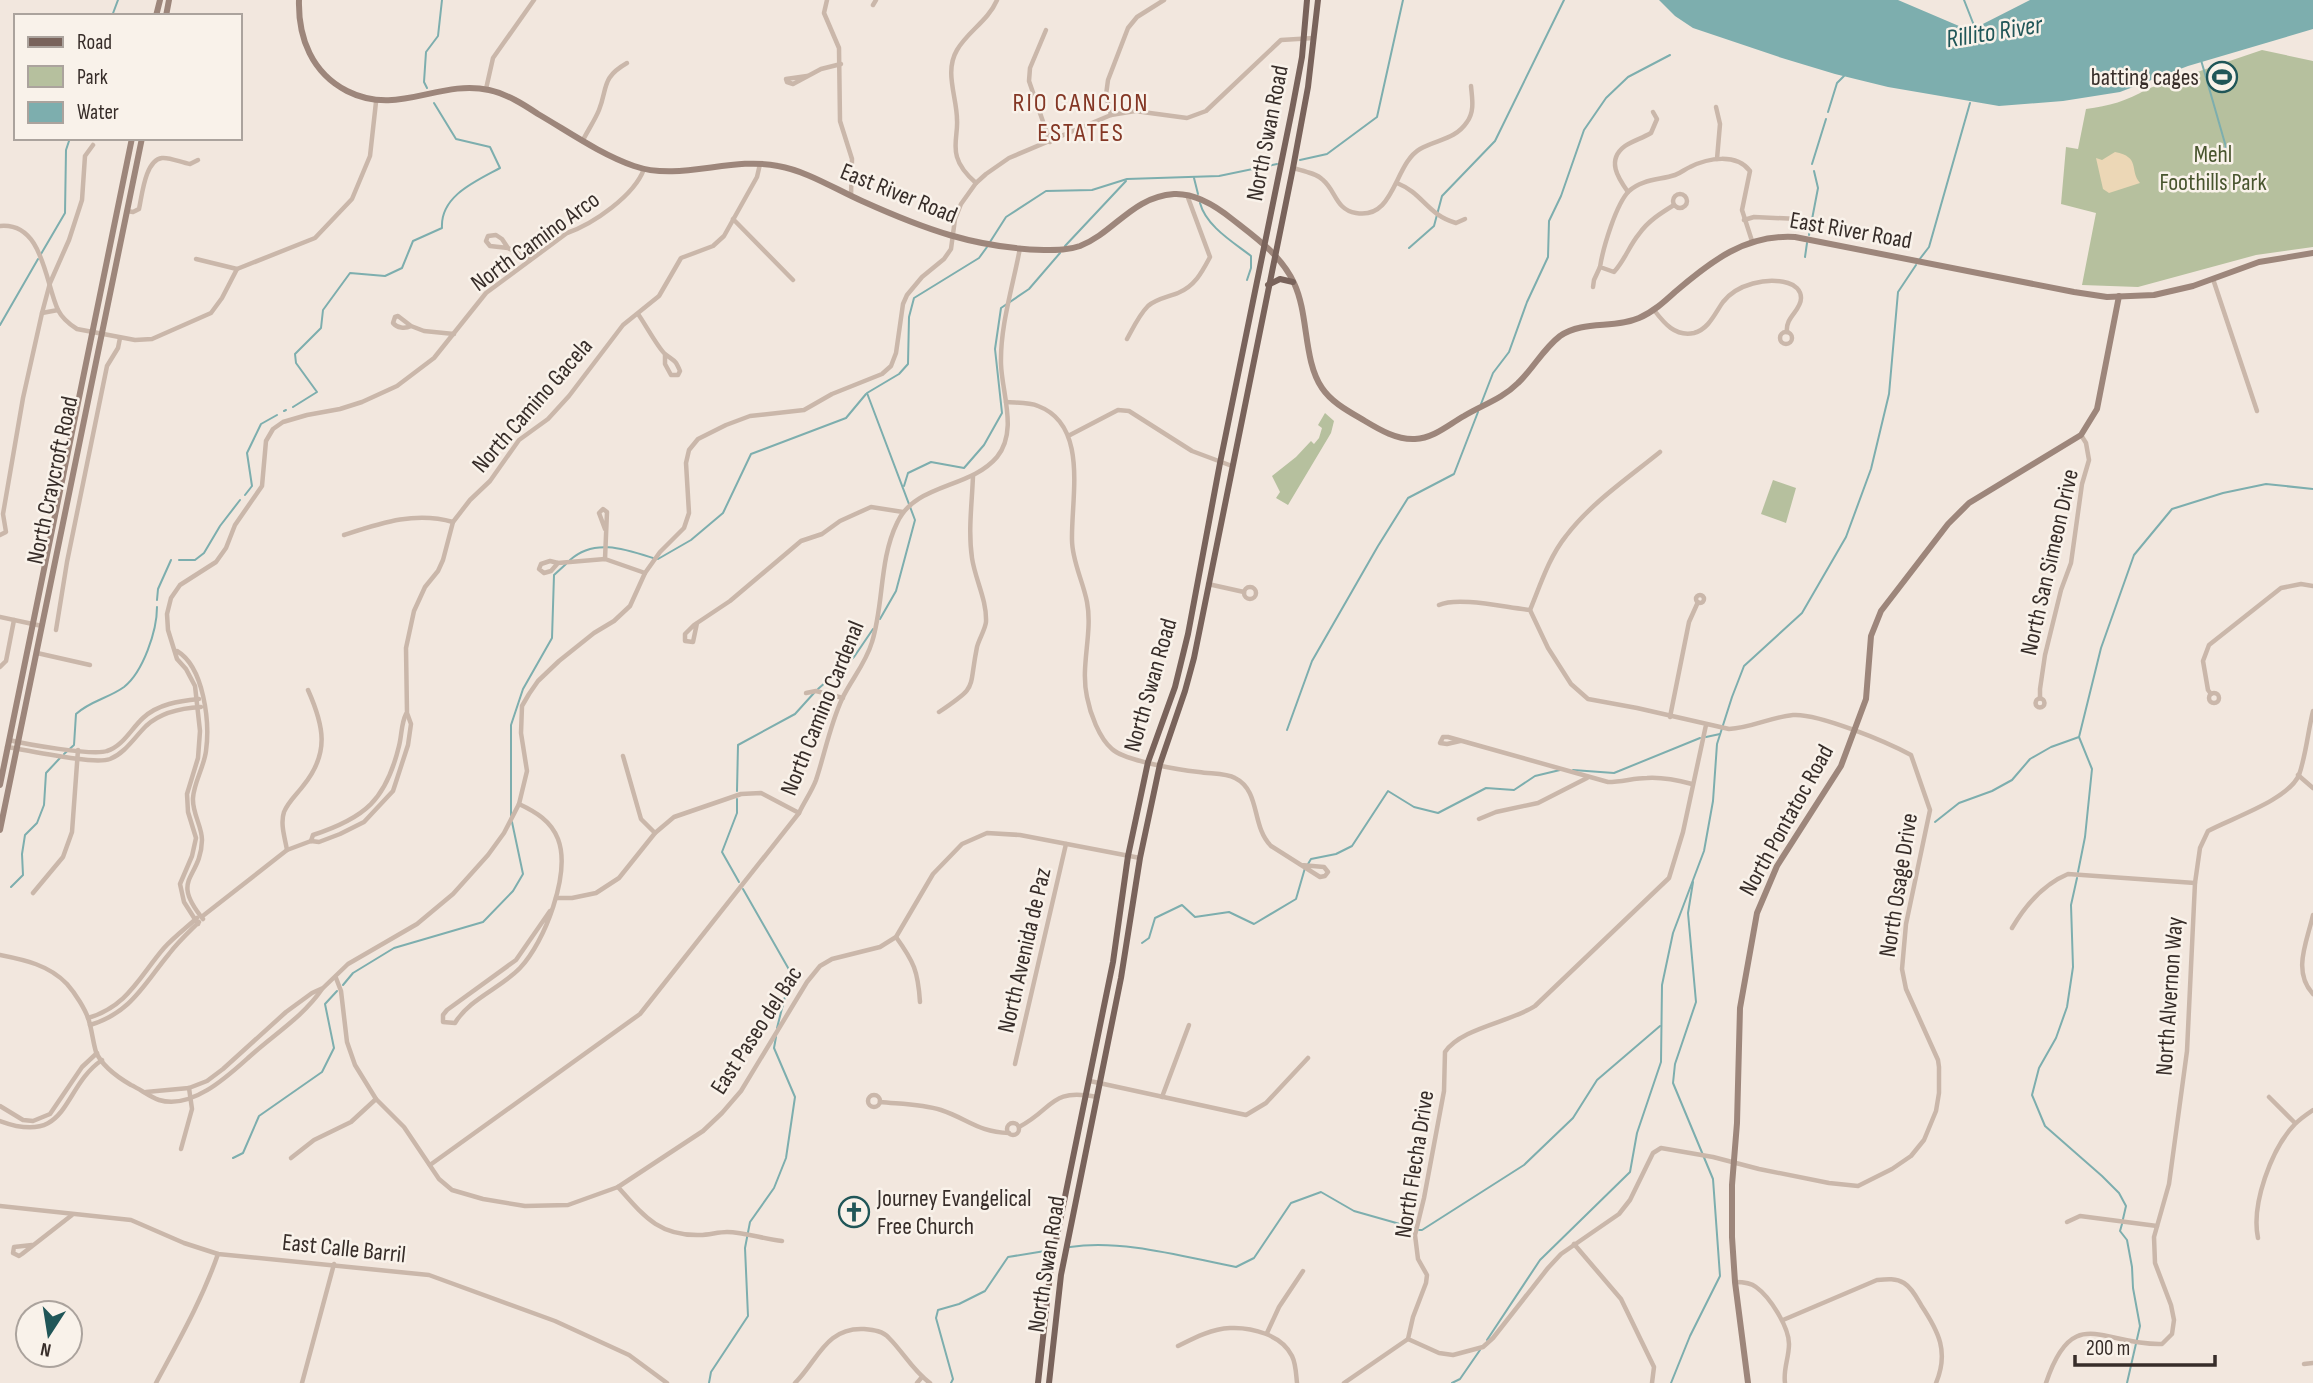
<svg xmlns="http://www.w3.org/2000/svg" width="2313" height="1383" font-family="'Sofia Sans Condensed',sans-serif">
	<rect width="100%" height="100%" fill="#f2e7de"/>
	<!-- green -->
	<g fill="#b6c09e">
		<path d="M2262,50L2313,61V247L2256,255L2138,287L2082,285L2096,213L2061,204L2066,147L2078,149L2086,109C2109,106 2127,101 2147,89Z"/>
		<polygon points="1325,413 1334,421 1331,433 1288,505 1276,498 1280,492 1272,476 1296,457 1311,441 1314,444 1319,438 1322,428 1318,425"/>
		<polygon points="1773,480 1796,488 1786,523 1761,514"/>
	</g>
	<!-- sand -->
	<path fill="#ecd7b6" d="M2115,152C2141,157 2129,170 2140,183L2109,193L2103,189L2096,158L2102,160Z"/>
	<!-- water -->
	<polygon fill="#7daeae" points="1659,0 1898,0 1959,26 1975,28 2030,0 2313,0 2313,29 2188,66 2120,92 2063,101 1999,106 1888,87 1835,74 1782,58 1693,28 1675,16"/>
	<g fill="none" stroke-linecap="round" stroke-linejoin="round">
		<!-- stream -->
		<g stroke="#7daeae" stroke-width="2">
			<polyline points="1964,0 1975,28"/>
			<polyline points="112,16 118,0"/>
			<polyline points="2201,60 2226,147 2212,157"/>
			<polyline points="427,88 424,82 426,52 438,36 442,0"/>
			<polyline points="1828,112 1837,83 1844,76"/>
			<polyline points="1300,160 1327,154 1377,117 1403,0"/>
			<polyline points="1812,164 1826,119"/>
			<polyline points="1194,178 1198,194"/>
			<path d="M1200,203C1206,226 1233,242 1251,256V268L1247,280"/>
			<polyline points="1809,235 1818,188 1814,171"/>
			<polyline points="990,242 1006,217 1046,191 1092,190 1127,179 1219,176 1277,164"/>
			<polyline points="1065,246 1126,181"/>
			<polyline points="1409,248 1434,226 1442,196 1495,141 1564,0"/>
			<polyline points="41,254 65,213 66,150 70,138"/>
			<polyline points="1805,257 1807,243"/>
			<polyline points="1919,260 1929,247 1970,103"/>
			<polyline points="0,325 38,259"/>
			<polyline points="1481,404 1493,373 1509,352 1527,302 1548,257 1549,221 1561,196 1584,130 1606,98 1628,77 1670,55"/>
			<path d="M293,407L317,392L296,363L295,354L321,328L323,310L350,273L385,276L402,268L413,241L442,228C440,196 476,181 500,168L490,147L456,139L434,103"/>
			<polyline points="284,411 286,410"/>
			<polyline points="904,486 908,473 931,462 964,468 984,445 1002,413 995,349 1001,308 1029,289 1060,253"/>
			<polyline points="245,495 252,486 247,453 261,424 277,415"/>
			<polyline points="658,559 691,540 723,513 751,454 846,418 866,394"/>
			<polyline points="179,560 195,560 204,553 220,526 240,500"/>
			<path d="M570,560C594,538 625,549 653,558"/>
			<polyline points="157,600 158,589 171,560"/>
			<polyline points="880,619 896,591 915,520 867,393 899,374 908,364 909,317 914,298 979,258 987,247"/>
			<polyline points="818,689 854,657 873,629"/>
			<polyline points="1287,730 1312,661 1378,546 1408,498 1454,474 1478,412"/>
			<polyline points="1706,737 1720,734"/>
			<path d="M64,754L74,745L76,714C90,701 109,698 124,687C143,672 157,631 157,607"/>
			<polyline points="1573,770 1614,773 1700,738"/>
			<polyline points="737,791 738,745 795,714 814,693"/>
			<polyline points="737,799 737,813 722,852 739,882"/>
			<polyline points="511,817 511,725 523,689 552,638 554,575 566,564"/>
			<polyline points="1935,822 1959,803 1992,791 2012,780 2030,759 2051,747 2079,737"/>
			<polyline points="1308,864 1311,859 1336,854 1352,846 1388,791 1414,807 1438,813 1486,788 1514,790 1535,776 1560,770"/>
			<polyline points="2078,872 2085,837 2092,769 2079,737 2101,648 2134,555 2172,509 2223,493 2266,484 2313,489"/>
			<polyline points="2077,878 2071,905 2073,967 2067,1007 2056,1038 2039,1068 2032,1095 2045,1126 2102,1176 2119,1193 2126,1206 2123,1219"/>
			<polyline points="11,887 23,875 22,854 25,835 37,823 44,805 46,773 60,758"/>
			<polyline points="743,889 791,973 777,1028"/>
			<polyline points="1142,943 1149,938 1155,918 1182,905 1195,917 1229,912 1254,924 1296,899 1305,868"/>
			<polyline points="343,985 353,973 394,948 483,922 513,891 523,874 512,822"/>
			<polyline points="233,1158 243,1153 259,1116 322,1072 334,1048 325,1004 337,991"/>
			<polyline points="2122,1224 2120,1231 2127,1240 2132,1267 2133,1288 2140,1326 2127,1383"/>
			<polyline points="1419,1230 1422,1230 1524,1165 1573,1118 1597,1080 1660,1026"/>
			<path d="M1070,1247C1123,1239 1184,1257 1236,1267L1254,1258L1291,1203L1321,1192L1354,1211L1414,1228"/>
			<polyline points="1487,1340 1540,1260 1630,1172 1637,1133 1661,1062 1662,985 1673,933 1704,851 1713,801 1717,744 1732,697 1744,666 1802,613 1846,537 1871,469 1889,394 1898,292 1916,265"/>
			<polyline points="709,1383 711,1372 748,1316 745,1248 750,1222 774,1188 786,1158 795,1097 774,1048 776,1037"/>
			<polyline points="951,1383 953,1379 936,1318 938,1310 959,1304 985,1291 1008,1257 1051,1250"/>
			<polyline points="1452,1383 1460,1379 1480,1350"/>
			<polyline points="1671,1383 1690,1336 1720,1276 1713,1179 1673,1083 1675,1064 1696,1002 1688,913 1693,882"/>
		</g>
		<!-- street -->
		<g stroke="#cab7aa" stroke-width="4.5">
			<polyline points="827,0 824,13 839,48 840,121 852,159 851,196"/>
			<polyline points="873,5 876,0"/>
			<polyline points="1046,30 1030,68 1029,81 1050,142"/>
			<polyline points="807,76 786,79 787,82 793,84 821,69 841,64"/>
			<polyline points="486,89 493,58 534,0"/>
			<polyline points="1716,107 1720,124 1717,159"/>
			<polyline points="1111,115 1106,95 1108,80 1128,28 1137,17 1164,0"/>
			<path d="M583,140C588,130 595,120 599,110C608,87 601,78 627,63"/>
			<path d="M1293,168C1303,171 1316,173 1323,180C1336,191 1336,210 1356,213C1395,220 1394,164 1420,149C1437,139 1455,140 1467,122C1475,111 1472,98 1471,86"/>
			<path d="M976,183C968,176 960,168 957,157C953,145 958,132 957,120C957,97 944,72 957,50C968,31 988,21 997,0"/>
			<path d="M1397,183C1424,194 1426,214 1456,223L1465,219"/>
			<path d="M1628,192C1618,178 1606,160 1625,146C1632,141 1643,138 1651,133L1657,119L1653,112"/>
			<circle cx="1680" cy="201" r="7"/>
			<path d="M1674,205C1661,213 1648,221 1639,234C1629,246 1625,260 1614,272L1600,267C1603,248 1616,204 1629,191C1642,179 1660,180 1675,175C1681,173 1685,169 1690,167C1708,158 1736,153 1750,171L1742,210L1752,241"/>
			<path d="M127,211L133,212L139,209C142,196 145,160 162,158C170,157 182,163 190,164L198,160"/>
			<polyline points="733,219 793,280"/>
			<polyline points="1744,220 1754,217 1799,219"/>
			<path d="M0,226C43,222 45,282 58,310C62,318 69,324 77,329L135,340L152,339L211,313L222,298L237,269L315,238L352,199L370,156L376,102"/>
			<polyline points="508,248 502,239 496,235 488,236 486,241 490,246 508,248 530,260"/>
			<polyline points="196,259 237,269"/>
			<polyline points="2213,279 2257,411"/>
			<polyline points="1593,287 1594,280 1600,267"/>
			<path d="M1654,310C1664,323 1675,337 1694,333C1709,329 1715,313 1723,302C1737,284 1767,277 1788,283C1795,285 1801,290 1801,298C1801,311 1785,317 1787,332"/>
			<polyline points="42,313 58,310"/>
			<path d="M638,314C644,322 658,348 665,354C674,361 675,359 680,371L678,375H671L665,364V354"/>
			<path d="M411,326C405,329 397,328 393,323L395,317L398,316L411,326L424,331L454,334"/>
			<circle cx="1786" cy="338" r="6"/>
			<path d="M1127,339C1133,328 1139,315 1148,306C1156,299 1168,297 1178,293C1195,286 1202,272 1210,257L1187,195"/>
			<path d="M1006,402C1016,403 1029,402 1038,406C1089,425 1071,498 1072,540C1072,561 1083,581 1087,602C1093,633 1080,666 1087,697C1090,713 1099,738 1112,749C1125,761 1180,770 1199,772C1210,774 1226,773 1235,778C1261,791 1251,826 1271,846L1320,877L1325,876L1328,872L1324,867L1301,865"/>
			<polyline points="1070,435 1118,410 1129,411 1192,451 1232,466"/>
			<polyline points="605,529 599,513 603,509 607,512 605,559"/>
			<polyline points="0,535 6,532 3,514 23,398 42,313 50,283 69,240 82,200 85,156 93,145"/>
			<path d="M344,535C381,523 415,511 453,522"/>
			<polyline points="558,563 551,571 544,573 539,569 541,564 550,561 558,563 605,559 645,573"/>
			<polyline points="1208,584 1244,592"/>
			<circle cx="1250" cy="593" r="6"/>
			<circle cx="1700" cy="599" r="4"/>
			<path d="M1439,605C1459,596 1507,608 1530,610L1548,648L1571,684L1588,699L1637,708L1729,729C1751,728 1771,717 1793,715C1818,713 1887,742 1911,755L1930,810L1906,924L1902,969L1906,989L1938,1060L1939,1067V1093L1936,1111L1924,1140L1911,1156L1892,1169L1858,1186L1829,1183L1759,1169L1713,1157L1661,1148L1653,1153L1630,1200L1619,1214L1561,1254L1548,1268L1493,1338L1483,1347L1453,1355L1439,1353L1408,1339L1413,1317L1426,1283L1427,1275L1418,1259L1415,1235L1424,1198L1444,1091L1445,1052C1461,1028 1511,1022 1535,1006L1669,878L1683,832L1706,725"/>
			<path d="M1530,610C1540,586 1549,557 1566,536C1591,503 1628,478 1660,452"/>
			<polyline points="0,617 42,626"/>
			<polyline points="697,623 693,642 685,641 685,634 694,625 730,601 801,541 822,534 840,521 871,507 903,512"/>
			<polyline points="56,630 67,562 107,366 118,348 120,338"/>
			<path d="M177,651C204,667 210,722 206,751C204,767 194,782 193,798C192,813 202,826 202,840C201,880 169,877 203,919"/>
			<polyline points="37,653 90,665"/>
			<polyline points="0,667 6,661 14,620"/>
			<circle cx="2214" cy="698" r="5"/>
			<polyline points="806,693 816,691 843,698"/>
			<polyline points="2211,694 2208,690 2203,661 2209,645 2281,588 2301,584 2313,586"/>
			<polyline points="2040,698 2040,689 2045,655 2061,590 2071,563 2082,484 2089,460 2086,443 2081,435"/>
			<circle cx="2040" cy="703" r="4.5"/>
			<path d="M939,712C979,685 968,691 977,647C979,639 985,630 986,622C987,600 975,579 972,558C968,531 972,503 973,476"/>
			<polyline points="1670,717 1689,622 1698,602"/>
			<path d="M9,740C25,744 93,756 107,751C123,746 131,729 143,718C158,704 179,701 199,699"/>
			<path d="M1460,741L1447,744L1440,743L1443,737H1448L1608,782C1622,782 1634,778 1647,778C1663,777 1677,780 1692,784"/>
			<path d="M7,747C28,750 93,765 110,759C125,753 134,738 146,726C161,712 181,708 201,707"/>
			<polyline points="623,756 641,819 655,833"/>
			<polyline points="2298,775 2313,788"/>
			<path d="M519,804C536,812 551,821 558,839C571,873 545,942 520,968C501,988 469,999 455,1023L443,1022V1015L447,1010L516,960L550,911"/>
			<polyline points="1479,819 1496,812 1538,803 1587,778"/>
			<path d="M311,841L313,835C365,818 386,800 399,746C402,734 401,724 406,714"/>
			<path d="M287,850C285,838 280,824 284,812C288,802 297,794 303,786C330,753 324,726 308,690"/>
			<polyline points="33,893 63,857 72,832 78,750"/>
			<polyline points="556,898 572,898 596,893 619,878 655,833 674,817 741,794 761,793 799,813"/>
			<polyline points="204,915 287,850 311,841 319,842 340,834 364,822 393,791 408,745 411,724 407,713 406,648 414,611 425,587 438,571 443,560 453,522 470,500 490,481 519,440 548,419 569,396 623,325 659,296 681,258 713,246 724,236 757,177 760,164"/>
			<path d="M2313,915C2307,942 2292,971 2313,994"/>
			<path d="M198,924L184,902L180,884L192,856L196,838L188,812L187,794L198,758L200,731L195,686L186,669L177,659L168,630L167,614L171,598L180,585L216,562L226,548L235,525L262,486L266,441L273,429L283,422L307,415L340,409L362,402L397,386L434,358L486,293L567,233C593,224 634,196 644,169"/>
			<path d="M2012,928C2025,906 2044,884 2068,874L2195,883"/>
			<path d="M896,937C914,962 918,971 920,1002"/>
			<path d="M0,955C25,960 49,965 67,984C75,993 86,1010 89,1021C92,1031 93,1042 96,1052C102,1066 119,1078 131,1085C140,1089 150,1097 159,1100C191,1110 227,1077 248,1058C273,1035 303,1017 322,989"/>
			<polyline points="336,978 341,991 347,1042 355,1065 376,1099 404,1127 439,1179 452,1190 483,1199 525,1206 568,1205 618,1187 703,1131 722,1113 741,1091 807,982 820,966 832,959 880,947 896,937 933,874 962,844 987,833 1020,835 1140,858"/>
			<path d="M88,1018C128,1006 139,977 164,948C174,937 186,928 197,918"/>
			<path d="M90,1025C131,1013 144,984 169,954C178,942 189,932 199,922"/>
			<polyline points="1015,1064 1066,844"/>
			<polyline points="1090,1081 1246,1115 1266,1103 1308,1058"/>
			<polyline points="146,1092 189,1088 207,1081 223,1069 286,1012 312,993 323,988 348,964 417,924 453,894 488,855 504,833 519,804 527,771 521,733 522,706 529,694 538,681 559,661 594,633 614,621 630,606 645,573 660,552 684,528 689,513 686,463 689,450 698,439 726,425 750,416 804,410 832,394 882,374 891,366 896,353 903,304 907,295 922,277 944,259 951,249 955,219 961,204 976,183 986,174 1009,158 1111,115 1135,111 1187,118 1206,111 1281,40 1314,38"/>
			<circle cx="874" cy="1101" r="6"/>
			<polyline points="1162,1097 1189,1025"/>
			<polyline points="2269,1097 2295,1123"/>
			<path d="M880,1102C900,1104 922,1104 941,1110C968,1119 978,1132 1009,1133"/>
			<polyline points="0,1106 23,1120 33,1121 50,1114 82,1067 97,1053"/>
			<path d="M0,1121C70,1147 61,1088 102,1060"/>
			<circle cx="1013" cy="1129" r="6"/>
			<path d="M1019,1127C1055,1108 1049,1088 1097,1097"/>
			<polyline points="181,1149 192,1109 189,1088"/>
			<polyline points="291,1158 314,1140 351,1122 376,1099"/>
			<path d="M430,1165L640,1014L799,813C804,802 812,791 816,780C825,753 830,725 842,699C851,680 866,663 872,642C884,604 879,560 897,523C915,483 970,489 997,457C1018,431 1002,394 1001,364C1000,326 1013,286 1020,248"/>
			<path d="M618,1187C643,1215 658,1236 700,1235C709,1235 718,1232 727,1232C744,1232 764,1239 782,1241"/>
			<polyline points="0,1206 131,1220 184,1243 218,1254 429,1275 555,1321 629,1355 667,1383"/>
			<polyline points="2067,1222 2080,1216 2157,1226"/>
			<path d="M2258,1238C2251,1205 2271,1149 2295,1124C2300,1119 2307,1114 2313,1110"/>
			<polyline points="1574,1244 1621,1299 1654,1367 1652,1383"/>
			<polyline points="32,1245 14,1247 13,1253 19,1256 22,1254 72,1215"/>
			<path d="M1735,1282C1742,1282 1751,1283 1756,1287C1770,1297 1789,1327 1789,1344C1789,1358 1783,1369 1785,1383"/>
			<path d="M1783,1320L1877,1280C1887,1279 1896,1278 1904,1283C1912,1288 1917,1298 1921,1305C1939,1332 1949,1352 1936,1383"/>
			<polyline points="1267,1333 1279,1307 1303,1271"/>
			<path d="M1178,1346C1194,1338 1211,1329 1230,1328C1252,1327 1282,1335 1292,1356C1296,1364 1296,1374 1297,1383"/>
			<polyline points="2304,1364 2313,1363"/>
			<path d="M156,1383C179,1340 202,1300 218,1254"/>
			<polyline points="302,1383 334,1264"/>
			<path d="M795,1383C818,1360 826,1327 864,1329C874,1330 883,1331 889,1338C904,1353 913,1371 930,1383"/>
			<polyline points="917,1383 922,1377"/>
			<polyline points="1344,1383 1408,1339"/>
			<path d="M2046,1383C2073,1302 2103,1346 2162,1344L2172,1334L2174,1320L2171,1305L2155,1263L2154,1237L2169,1184L2187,1051L2195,883L2200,848L2208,831C2232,818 2288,800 2299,775C2306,755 2308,731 2313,711"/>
		</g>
		<!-- secondary -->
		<g stroke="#9d867b" stroke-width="6">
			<path d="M299,0C298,38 312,73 347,91C398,117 439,79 489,90C507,94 523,104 538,114C569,132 600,154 634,166C680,182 731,156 778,166C807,171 835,189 862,201C924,229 975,248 1044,250C1057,250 1069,250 1080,246C1115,232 1132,197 1174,194C1196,193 1216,206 1232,219C1255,237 1281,255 1294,283C1309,315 1303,360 1322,388C1332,403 1350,412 1365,421C1380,430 1397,440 1415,439C1434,438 1448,425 1464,416C1482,405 1502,399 1518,383C1533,369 1543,349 1560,336C1583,320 1614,329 1639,318C1653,312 1664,302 1675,292C1711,261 1746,234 1795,237L2074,292L2107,297L2154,295L2193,286L2259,262L2313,253"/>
			<polyline points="156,16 160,0"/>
			<polyline points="166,16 169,0"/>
			<polyline points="0,785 132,138"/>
			<polyline points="0,830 142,138"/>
			<polyline points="1748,1383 1735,1282 1732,1237 1732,1185 1737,1123 1740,1008 1757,913 1777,866 1841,766 1866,699 1871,636 1881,611 1948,524 1969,503 2081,435 2097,409 2119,296"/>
		</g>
		<!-- primary -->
		<g stroke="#79635b" stroke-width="6">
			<polyline points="1268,285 1280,279 1293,282"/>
			<polyline points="1038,1383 1051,1265 1113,962 1128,856 1148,762 1175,687 1188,634 1220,463 1292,110 1302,57 1307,0"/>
			<polyline points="1049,1383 1061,1275 1121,978 1140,858 1160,764 1185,691 1194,658 1293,168 1308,87 1318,0"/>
		</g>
	</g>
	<!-- icons -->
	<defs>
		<g id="stadium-ring" transform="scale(1.575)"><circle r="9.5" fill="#f9f2ea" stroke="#205658" stroke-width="1.5"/><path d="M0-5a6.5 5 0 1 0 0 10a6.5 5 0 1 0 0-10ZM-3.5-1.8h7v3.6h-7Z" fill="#205658"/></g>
		<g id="church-ring" transform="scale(1.575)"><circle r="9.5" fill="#f9f2ea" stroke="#205658" stroke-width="1.5"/><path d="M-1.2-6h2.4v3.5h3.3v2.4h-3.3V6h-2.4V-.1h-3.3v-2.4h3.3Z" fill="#205658"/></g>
	</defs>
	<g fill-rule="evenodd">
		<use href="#stadium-ring" x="2222" y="77"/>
		<use href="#church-ring" x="854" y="1212"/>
	</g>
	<g text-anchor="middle" stroke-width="5" stroke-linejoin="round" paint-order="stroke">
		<!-- poi labels -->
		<g font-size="24" fill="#372d29" stroke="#f9f2ea" text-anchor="end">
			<text x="2199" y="85">batting cages</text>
			<text x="877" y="1206" text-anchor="start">Journey Evangelical<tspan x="877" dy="28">Free Church</tspan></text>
		</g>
		<!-- street labels -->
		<g font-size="24" fill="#372d29" stroke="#f9f2ea">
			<text transform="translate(1267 133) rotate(-79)" y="8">North Swan Road</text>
			<text transform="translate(899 193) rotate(22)" y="8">East River Road</text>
			<text transform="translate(1851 230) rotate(10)" y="8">East River Road</text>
			<text transform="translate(535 241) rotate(-36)" y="8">North Camino Arco</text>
			<text transform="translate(532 405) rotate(-49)" y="8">North Camino Gacela</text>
			<text transform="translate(52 480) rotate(-78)" y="8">North Craycroft Road</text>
			<text transform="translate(2049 562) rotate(-77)" y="8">North San Simeon Drive</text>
			<text transform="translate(1150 685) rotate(-74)" y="8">North Swan Road</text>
			<text transform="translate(822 708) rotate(-68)" y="8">North Camino Cardenal</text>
			<text transform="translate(1786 820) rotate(-61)" y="8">North Pontatoc Road</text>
			<text transform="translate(1898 885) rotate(-81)" y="8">North Osage Drive</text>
			<text transform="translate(1024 950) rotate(-77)" y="8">North Avenida de Paz</text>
			<text transform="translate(2169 996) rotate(-86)" y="8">North Alvernon Way</text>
			<text transform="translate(756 1030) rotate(-57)" y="8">East Paseo del Bac</text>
			<text transform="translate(1414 1164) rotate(-81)" y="8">North Flecha Drive</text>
			<text transform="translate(344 1248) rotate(6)" y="8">East Calle Barril</text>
			<text transform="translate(1046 1264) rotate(-81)" y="8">North Swan Road</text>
		</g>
		<!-- park labels -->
		<g font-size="24" fill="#48552e" stroke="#f9f2ea">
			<text x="2213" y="162">Mehl<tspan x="2213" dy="28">Foothills Park</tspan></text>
		</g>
		<!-- water labels -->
		<g font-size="26" font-style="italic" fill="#205658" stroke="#f9f2ea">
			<text transform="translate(1994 31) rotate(-9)" y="9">Rillito River</text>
		</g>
		<!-- neighbourhood labels -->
		<g font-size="26" letter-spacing="2" fill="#843725" stroke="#f9f2ea">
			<text x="1081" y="111">RIO CANCION<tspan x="1081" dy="30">ESTATES</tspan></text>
		</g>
	</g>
	<!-- legend -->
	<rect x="14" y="14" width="228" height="126" fill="#f9f2ea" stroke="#aba39d" stroke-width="2"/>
	<rect x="28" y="37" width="35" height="10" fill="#79635b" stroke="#aba39d" stroke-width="2"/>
	<text x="77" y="49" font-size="21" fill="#372d29">Road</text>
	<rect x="28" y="66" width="35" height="21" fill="#b6c09e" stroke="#aba39d" stroke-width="2"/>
	<text x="77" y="84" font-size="21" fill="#372d29">Park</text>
	<rect x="28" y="102" width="35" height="21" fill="#7daeae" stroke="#aba39d" stroke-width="2"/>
	<text x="77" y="119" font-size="21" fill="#372d29">Water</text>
	<!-- north arrow -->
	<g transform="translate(49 1334) rotate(192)"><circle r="33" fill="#f9f2ea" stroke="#aba39d" stroke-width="2"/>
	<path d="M0-5L12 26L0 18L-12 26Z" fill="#205658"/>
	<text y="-10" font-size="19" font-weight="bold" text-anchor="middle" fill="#372d29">N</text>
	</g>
	<!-- scale -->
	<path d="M2075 1355v10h140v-10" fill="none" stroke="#372d29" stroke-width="3.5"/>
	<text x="2086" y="1355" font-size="21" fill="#372d29" stroke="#f9f2ea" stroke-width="5" paint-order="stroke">200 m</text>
</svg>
